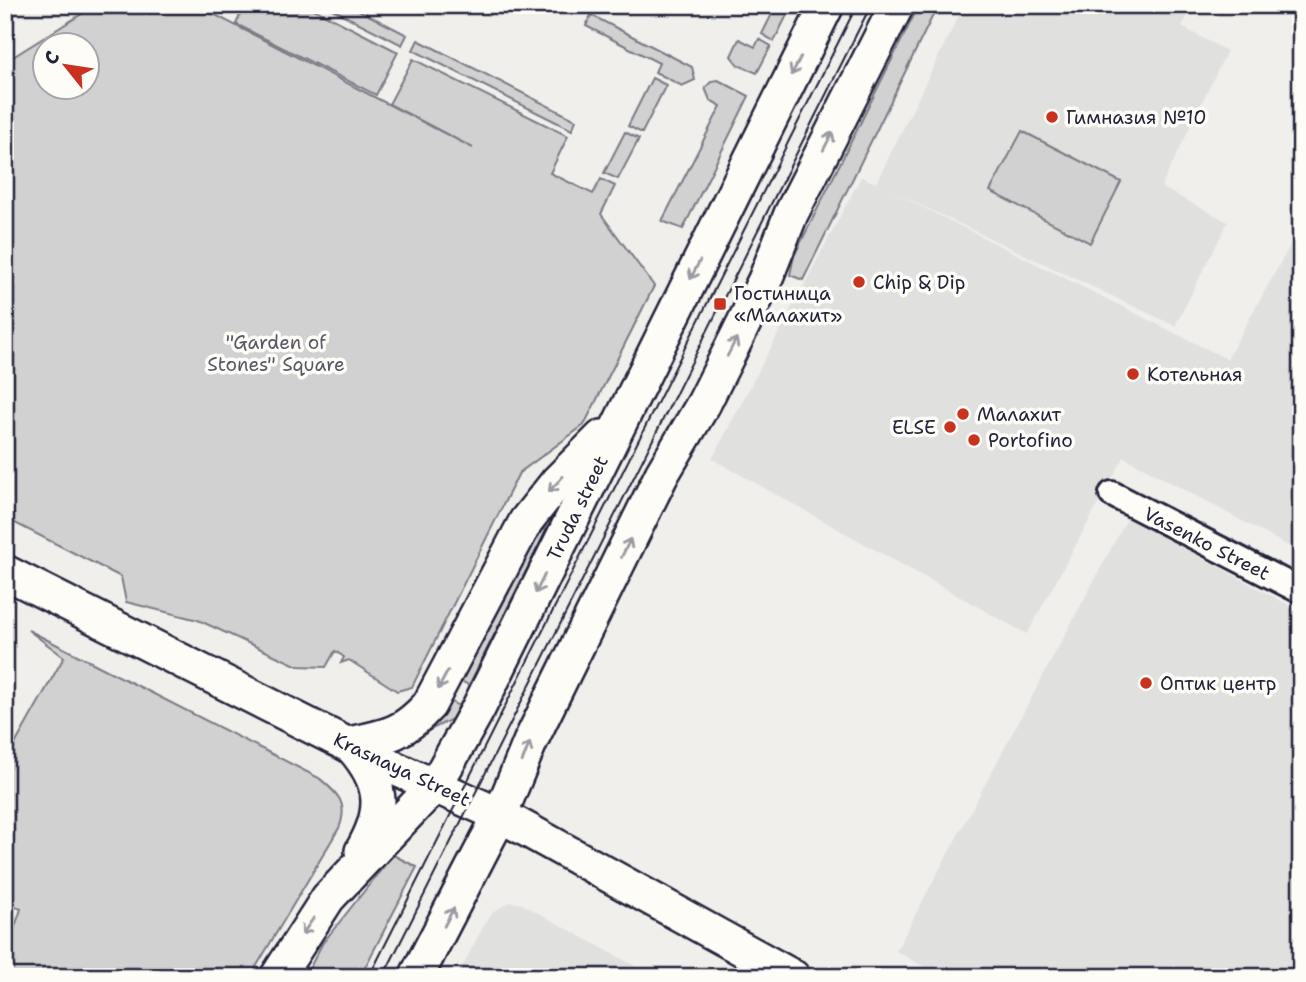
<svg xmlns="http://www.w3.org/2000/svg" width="1306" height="982" font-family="'Shantell Sans',sans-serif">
	<rect width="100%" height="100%" fill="#f0efec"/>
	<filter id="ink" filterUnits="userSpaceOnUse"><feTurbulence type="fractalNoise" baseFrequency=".0143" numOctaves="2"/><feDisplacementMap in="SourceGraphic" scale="14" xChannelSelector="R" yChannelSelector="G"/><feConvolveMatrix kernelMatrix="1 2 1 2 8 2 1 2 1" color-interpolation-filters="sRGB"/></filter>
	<g filter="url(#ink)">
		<!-- built -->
		<g fill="#e0e0df">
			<polygon points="964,5 1193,5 1182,27 1227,51 1161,187 1228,222 1175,326 884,188 1227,359 1301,226 1301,553 1124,457 1027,634 712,459 861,177 876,183"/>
			<polygon points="1128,517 1301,612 1301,977 943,977 896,951"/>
			<polygon points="510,902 522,904 655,977 457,977 484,925 493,912"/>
		</g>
		<!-- green -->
		<g fill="#d2d1d1" stroke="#7a7a86" stroke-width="2" fill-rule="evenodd">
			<path d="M96,5H196L473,148L389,104L413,59L568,136L550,173L593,194L601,179L615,186L601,214L654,286L584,425L519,473L412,687L397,691L349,660L341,663L344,657L335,651L326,667L298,666L198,620L126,602L121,577L5,518V62ZM46,46H88V88H46Z"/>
			<polygon points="245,5 306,5 398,52 376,95 236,24"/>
			<polygon points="324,5 349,5 407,35 402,45"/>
			<polygon points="760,5 792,5 774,41 762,34 773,12"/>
			<polygon points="919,5 938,5 803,280 790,275 794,256"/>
			<polygon points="591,15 692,67 695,80 682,86 655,72 659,63 586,26"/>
			<polygon points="739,39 755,47 759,39 771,46 757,73 738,65 731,56"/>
			<polygon points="418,40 576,120 572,130 413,50"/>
			<polygon points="652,78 666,85 642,133 628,126"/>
			<polygon points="718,80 749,96 683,229 662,221 721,106 710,100 705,88 712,81"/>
			<polygon points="1022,131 1121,182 1090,243 990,191"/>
			<polygon points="625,132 639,139 618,179 604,173"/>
			<polygon points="549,525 469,685 458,680 528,542"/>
			<path d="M28,630L319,778C338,794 349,803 339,828L250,977H5V932L12,935L21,909L5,902V762L64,657Z"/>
			<polygon points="448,700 459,706 452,719 422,734"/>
			<polygon points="393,855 417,867 360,977 305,977 322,944"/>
		</g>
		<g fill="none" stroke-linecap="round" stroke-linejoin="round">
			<!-- minor casing -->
			<g stroke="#22223b" stroke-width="30">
				<polyline id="minor" points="1112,494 1301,591"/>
			</g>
			<!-- secondary casing -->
			<g stroke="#22223b" stroke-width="38">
				<g id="secondary">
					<polyline points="5,572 394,768 500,815 793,977"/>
					<path d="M349,744C387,736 402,735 429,705L526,521L557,482L602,437"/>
					<path d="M353,748C383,783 386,810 362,851"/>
					<polyline points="277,977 328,898 436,784 478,709 827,5"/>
					<polyline points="416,977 500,815 531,740 662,474 704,403 737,337 765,280 791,214 897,5"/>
				</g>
			</g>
			<!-- minor -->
			<use href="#minor" stroke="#fdfcf7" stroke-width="24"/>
			<!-- secondary -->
			<use href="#secondary" stroke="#fdfcf7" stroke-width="33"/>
			<!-- tram -->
			<g stroke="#22223b" stroke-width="2">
				<polyline points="369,977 857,5"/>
				<polyline points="383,977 871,5"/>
			</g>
		</g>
		<!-- one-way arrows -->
		<defs><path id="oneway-shaft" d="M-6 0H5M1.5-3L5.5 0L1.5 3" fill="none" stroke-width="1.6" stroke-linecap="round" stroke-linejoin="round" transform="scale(1.75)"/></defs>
		<g stroke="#9a9aa2">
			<use href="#oneway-shaft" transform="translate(796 66) rotate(117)"/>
			<use href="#oneway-shaft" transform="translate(828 141) rotate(-63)"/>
			<use href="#oneway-shaft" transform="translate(695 270) rotate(117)"/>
			<use href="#oneway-shaft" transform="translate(732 347) rotate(-63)"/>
			<use href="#oneway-shaft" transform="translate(556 484) rotate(133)"/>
			<use href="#oneway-shaft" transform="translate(626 548) rotate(-64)"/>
			<use href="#oneway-shaft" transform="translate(540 584) rotate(116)"/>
			<use href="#oneway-shaft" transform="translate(443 680) rotate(118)"/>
			<use href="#oneway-shaft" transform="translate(526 752) rotate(-68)"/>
			<use href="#oneway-shaft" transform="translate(449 917) rotate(-62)"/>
			<use href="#oneway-shaft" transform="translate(308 926) rotate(125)"/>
		</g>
	</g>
	<!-- markers -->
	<g fill="#c8321e" stroke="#fdfcf7" stroke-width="2.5">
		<circle cx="1052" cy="117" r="7"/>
		<circle cx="859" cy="282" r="7"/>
		<rect x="713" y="297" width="14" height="14" rx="3.5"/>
		<circle cx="1133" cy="374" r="7"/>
		<circle cx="963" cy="414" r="7"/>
		<circle cx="950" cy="427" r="7"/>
		<circle cx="974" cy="440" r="7"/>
		<circle cx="1146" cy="683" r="7"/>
	</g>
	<g text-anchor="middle" stroke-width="7" stroke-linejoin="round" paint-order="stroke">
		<!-- poi labels -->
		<g font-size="19" fill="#22223b" stroke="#fdfcf7" text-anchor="start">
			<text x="1066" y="124">Гимназия №10</text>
			<text x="873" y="289">Chip &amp; Dip</text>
			<text x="734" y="300">Гостиница<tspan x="734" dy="22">«Малахит»</tspan></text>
			<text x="1147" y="381">Котельная</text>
			<text x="977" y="421">Малахит</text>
			<text x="936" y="434" text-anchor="end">ELSE</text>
			<text x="988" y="447">Portofino</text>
			<text x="1160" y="690">Оптик центр</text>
		</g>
		<!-- park labels -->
		<g font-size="19" fill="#575768" stroke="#fdfcf7">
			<text x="276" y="349">"Garden of<tspan x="276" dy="22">Stones" Square</tspan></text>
		</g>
		<!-- street labels -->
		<g font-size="19" fill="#22223b" stroke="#fdfcf7">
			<text transform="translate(577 508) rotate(-64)" y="7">Truda street</text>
			<text transform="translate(1207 543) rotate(27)" y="7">Vasenko Street</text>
			<text transform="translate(402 769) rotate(25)" y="7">Krasnaya Street</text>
		</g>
	</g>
	<!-- margin -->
	<rect width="1306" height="982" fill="none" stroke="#fdfcf7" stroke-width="28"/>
	<rect x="14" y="14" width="1278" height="954" fill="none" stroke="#22223b" stroke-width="2.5" filter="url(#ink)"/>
	<!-- north arrow -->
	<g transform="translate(66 66) rotate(300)"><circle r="33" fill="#fdfcf7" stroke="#a5a5ac" stroke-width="2"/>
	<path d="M0-5L12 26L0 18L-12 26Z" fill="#c8321e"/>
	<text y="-10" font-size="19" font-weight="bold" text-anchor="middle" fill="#22223b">С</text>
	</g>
</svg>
